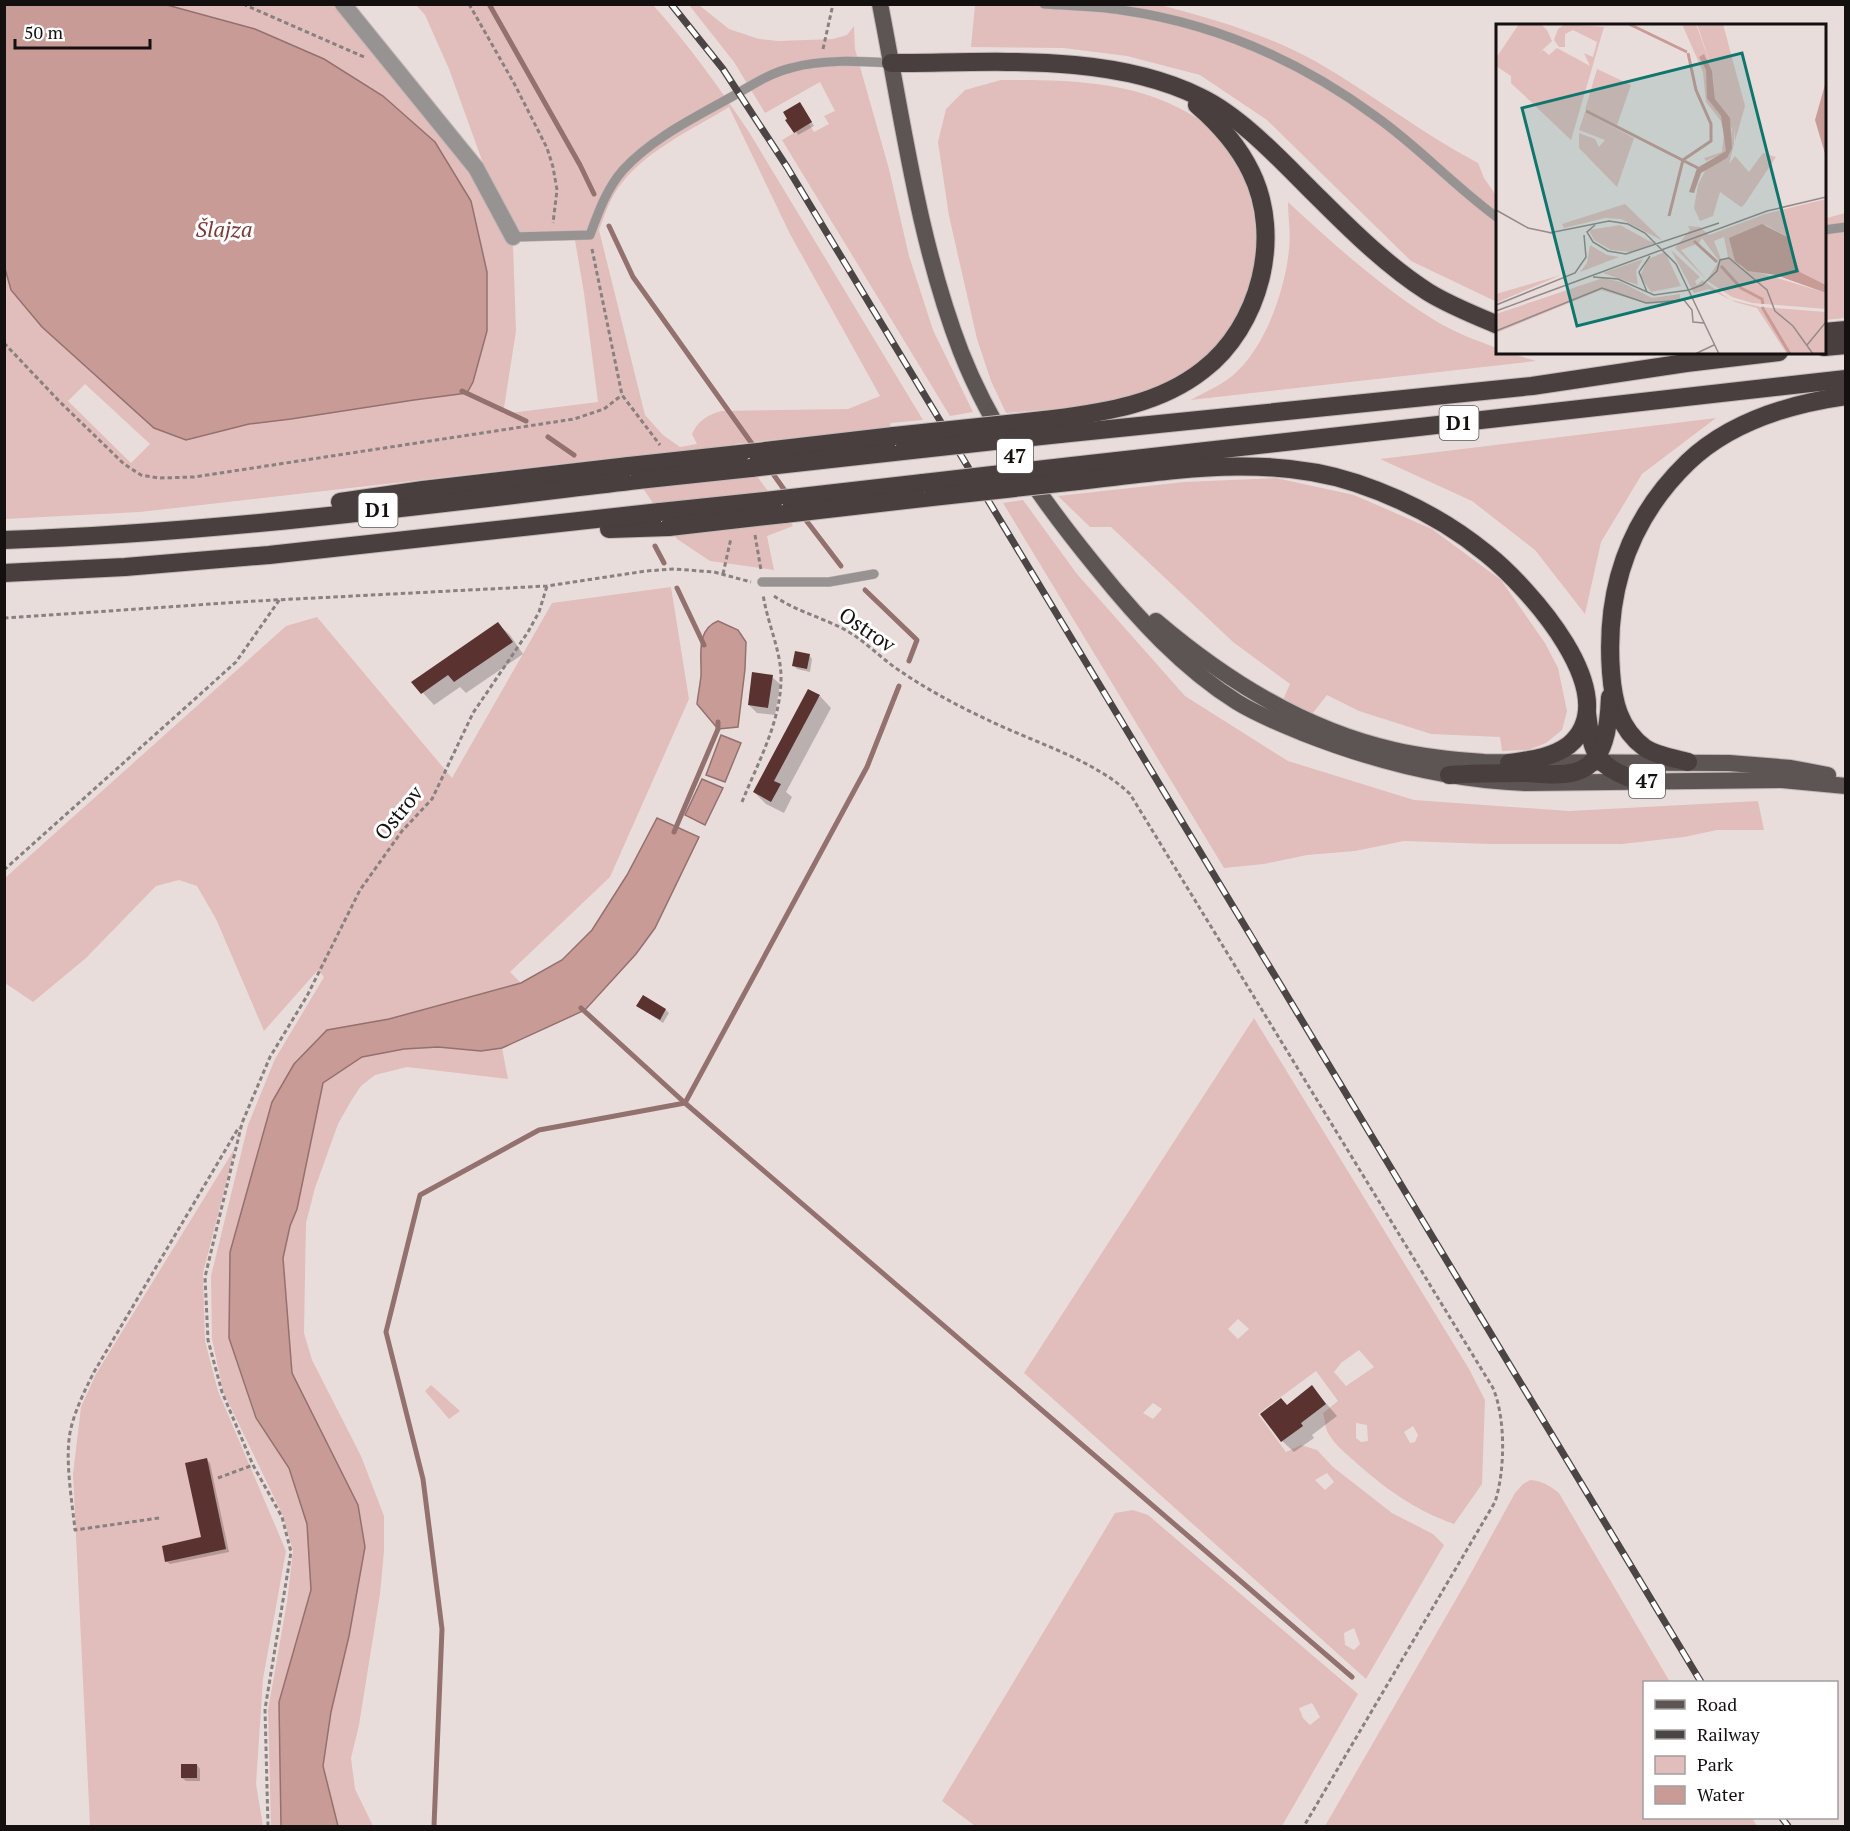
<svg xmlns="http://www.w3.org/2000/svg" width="1850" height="1831" font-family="'PT Serif',serif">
	<rect width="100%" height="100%" fill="#e9dddc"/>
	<!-- green -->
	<g fill="#e1bebb" fill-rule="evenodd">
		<path d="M1156,4C1211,18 1266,34 1315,61C1371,93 1421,133 1478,163L1484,178L1497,197V302L1411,261L1267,120L1200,75L1127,56L1063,48L971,47L975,5Z"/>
		<path d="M167,5H353L484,166L449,69L425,15L416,5H653C688,44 719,87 749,132L923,420L891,423L889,428L734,444L793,526L767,536L774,570L710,561L677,539L622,457L140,512L5,519L4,265L11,290L42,327L93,374L185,440L249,424L291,419L414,400L467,393L435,142L383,96L324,59ZM729,107L790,234L880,396L848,409L721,411C706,416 699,420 692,434L697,444L680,447L663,435L645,415L599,230C604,217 608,204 616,191C642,152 690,131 729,107ZM575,240L584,293L598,402L503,414L516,331L513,244L516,242ZM85,384L150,444L131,463L68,401Z"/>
		<polygon points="689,5 699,5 729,29 759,39 778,41 833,39 847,35 854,26 855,49 889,169 909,256 933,330 973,412 950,416 782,140 809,124 814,132 829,124 824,116 835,111 820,82 765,113 734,62"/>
		<path d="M1001,80C1069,80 1139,80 1198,119C1210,127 1220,139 1229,152C1265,204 1264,273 1231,327C1214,355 1179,378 1149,389C1104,406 1054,409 1006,413L991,381L977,339L949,216L938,142L946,109L965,90Z"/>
		<path d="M1288,202C1333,244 1379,285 1431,318C1451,331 1475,340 1497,348L1498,352L1510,353L1536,361L1191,400C1203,393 1219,386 1231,377C1265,349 1285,291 1289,249C1291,234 1288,218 1288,202Z"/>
		<polygon points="1845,213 1845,318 1825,320 1824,219"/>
		<polygon points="1716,418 1642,474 1601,542 1585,614 1535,550 1472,501 1380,459"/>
		<polygon points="1276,478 1354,495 1432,529 1501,580 1545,643 1558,668 1567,711 1562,730 1546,743 1528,750 1502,751 1500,737 1431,734 1359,711 1327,695 1312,714 1283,700 1290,684 1233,642 1111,527 1090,527 1058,496 1184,482"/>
		<polygon points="1023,500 1077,574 1185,696 1288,761 1414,800 1569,811 1758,801 1764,830 1717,830 1684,837 1622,844 1490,844 1404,841 1355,851 1307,855 1264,864 1224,868 1003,503"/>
		<polygon points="671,587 689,699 610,877 510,972 521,983 389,1019 327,1030 247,1197 230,1252 229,1338 255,1418 289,1468 307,1524 311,1590 279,1702 281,1826 271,1826 268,1710 287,1602 293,1551 283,1516 223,1391 212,1339 211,1276 248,1125 275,1059 324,977 318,970 264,1031 216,919 197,886 179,880 156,886 86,958 33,1002 5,983 5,878 286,626 317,617 452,778 552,603"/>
		<path d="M1254,1018L1469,1369L1485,1400L1482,1484L1454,1524C1414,1510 1383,1487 1352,1459C1343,1451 1333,1443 1327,1431C1325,1426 1325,1419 1323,1413L1338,1401L1316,1371L1258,1414L1286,1452L1301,1445L1317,1450L1333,1467L1392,1513L1433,1534L1444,1545L1366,1679L1024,1373ZM1238,1319L1249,1329L1238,1339L1228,1329ZM1359,1350L1374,1367L1346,1386L1334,1372L1341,1363ZM1153,1403L1162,1409L1153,1419L1143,1413ZM1356,1423L1367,1425L1368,1441L1361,1442L1356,1438ZM1413,1426L1418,1435L1415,1442L1410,1443L1404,1432ZM1327,1473L1334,1482L1325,1490L1315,1480ZM1354,1628L1360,1644L1354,1650L1345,1645L1344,1633Z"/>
		<polygon points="438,1047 481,1051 502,1048 508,1079 407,1067 375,1075 361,1086 351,1101 338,1124 315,1188 306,1223 304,1333 312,1360 361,1456 384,1516 384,1551 380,1594 359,1725 351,1758 355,1789 373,1826 338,1826 323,1766 358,1505 292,1373 283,1258 290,1226 297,1209 323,1083 362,1057 404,1049"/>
		<polygon points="235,1148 203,1273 205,1341 218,1391 286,1551 263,1679 256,1784 263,1826 90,1826 73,1474 81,1407 96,1374"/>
		<polygon points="431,1385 460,1411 449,1419 425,1391"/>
		<path d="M1530,1480C1542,1481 1549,1485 1559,1493L1670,1682H1644V1818H1752L1757,1826H1325L1466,1582L1515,1493L1523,1484Z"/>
		<path d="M1133,1510L1148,1515L1358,1694L1282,1826H975L942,1801L1115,1513ZM1312,1703L1320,1717L1310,1725L1303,1718L1299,1708Z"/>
	</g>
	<!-- water -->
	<g fill="#c99b97" stroke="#93716e" stroke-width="1.5">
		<polygon points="4,5 167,5 255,29 324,59 383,96 435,142 471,201 487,272 487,331 473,382 467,393 414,400 291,419 249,424 186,440 154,428 42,327 11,290 4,265"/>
		<path d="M718,621L738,630L746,642L745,669L738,727L718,729L697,704C698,695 700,685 701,676C702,657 695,630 718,621Z"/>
		<polygon points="721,735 741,743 725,782 706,775"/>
		<polygon points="702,779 723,788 705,825 685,815"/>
		<polygon points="657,818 699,837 655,928 636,954 585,1010 502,1048 481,1051 438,1047 404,1049 362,1057 323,1083 297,1209 290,1226 283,1258 292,1373 358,1505 365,1547 349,1636 331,1712 323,1766 338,1826 281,1826 279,1702 311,1590 307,1524 289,1468 256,1418 229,1338 230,1252 272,1102 294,1064 327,1030 389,1019 521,983 562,960 592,930 627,875"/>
	</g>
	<!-- shadow -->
	<g fill="#0003">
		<polygon points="803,107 814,126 798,135 789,119"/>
		<polygon points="498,624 510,635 523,654 466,693 460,687 434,705 413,682"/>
		<polygon points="809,655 812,659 810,672 797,669 794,666"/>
		<polygon points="772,677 780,684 775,715 757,713 749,705"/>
		<polygon points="820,696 831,708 786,792 792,797 784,813 766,804 754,792"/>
		<polygon points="638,1006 666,1010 669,1013 663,1023"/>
		<polygon points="1312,1387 1337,1416 1312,1435 1314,1438 1294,1452 1282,1441 1287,1406"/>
		<polygon points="207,1460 210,1463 229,1552 170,1564 166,1561 203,1538"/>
		<polygon points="197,1765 200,1769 200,1781 186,1781 182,1778"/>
	</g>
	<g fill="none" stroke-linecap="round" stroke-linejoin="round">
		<!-- stream -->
		<g stroke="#93716e" stroke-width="5">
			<polyline points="489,4 580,165 594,194"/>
			<polyline points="609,226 633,277 755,448"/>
			<polyline points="462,391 526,421"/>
			<polyline points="548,437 574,455"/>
			<polyline points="771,471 788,495"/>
			<polyline points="802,515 841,566"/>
			<polyline points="655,546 664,563"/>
			<polyline points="677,588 704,645"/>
			<polyline points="865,590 917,640 909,661"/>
			<polyline points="674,832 718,729 718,722"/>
			<polyline points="581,1008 685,1103 1352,1677"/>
			<polyline points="434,1826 442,1629 423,1479 386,1332 420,1195 539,1130 685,1103 867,767 899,686"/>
		</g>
	</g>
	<!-- building -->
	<g fill="#5a3331">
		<polygon points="800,102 812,122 794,133 785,120 787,119 783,112"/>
		<polygon points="498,622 513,642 454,682 448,675 421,694 411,682"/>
		<polygon points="795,651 810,654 807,669 792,666"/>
		<polygon points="752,672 773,675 768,708 748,705"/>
		<polygon points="808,689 820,695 774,781 781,784 771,802 753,792"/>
		<polygon points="643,995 666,1009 660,1020 636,1006"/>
		<polygon points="1312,1385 1326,1404 1301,1423 1303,1426 1281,1442 1260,1414 1281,1398 1287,1405"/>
		<polygon points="207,1458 226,1549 165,1562 162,1546 201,1537 185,1463"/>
		<rect x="181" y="1764" width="16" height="14"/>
	</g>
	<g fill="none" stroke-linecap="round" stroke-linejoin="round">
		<!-- service casing -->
		<g stroke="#c3b8b7" stroke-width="10">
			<g id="service">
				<path d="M1044,4C1070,6 1096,6 1121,10C1214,23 1300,61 1375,116C1419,147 1455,187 1498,218"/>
				<polyline points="1824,230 1846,227"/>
				<path d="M513,237L590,235C598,213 607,188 623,170C652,138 696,117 733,96C752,85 770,73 791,68C823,59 858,61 891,63"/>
				<polyline points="762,582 829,582 874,574"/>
			</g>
		</g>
		<!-- minor casing -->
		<g stroke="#c3b8b7" stroke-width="18">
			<polyline id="minor" points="343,4 476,168 513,237"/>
		</g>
		<!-- primary casing -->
		<g stroke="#c3b8b7" stroke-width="18">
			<g id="primary">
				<path d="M880,4C903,121 918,240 961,352C992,431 1043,502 1097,568C1137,618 1183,668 1237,702C1258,715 1281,724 1303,733C1374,761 1448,780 1525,783L1782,780L1846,786"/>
				<path d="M1156,621C1224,679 1305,730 1394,750C1424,757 1454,760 1484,762L1729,763L1791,768L1828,775"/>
			</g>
		</g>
		<!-- motorway casing -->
		<g stroke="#c3b8b7" stroke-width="20">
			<g id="motorway">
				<path d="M891,63C991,63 1109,52 1200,97C1244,118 1286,166 1321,200C1354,233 1389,267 1428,292C1449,305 1474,315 1498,325"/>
				<polyline points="1824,332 1846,330"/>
				<polyline points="1824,347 1846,345"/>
				<path d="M1053,419C1106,412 1160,404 1203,370C1260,326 1283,237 1251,172C1238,145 1219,124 1197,105"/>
				<polyline points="1060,434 1532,386 1686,363 1779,352"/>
				<polyline points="740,454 894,436"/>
				<polyline points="1072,466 1846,379"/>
				<polyline points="751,468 903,451"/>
				<path d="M1078,481C1169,471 1267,453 1356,483C1404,499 1448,522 1487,554C1527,586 1628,696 1569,745C1552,758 1529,760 1509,763"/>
				<polyline points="774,500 923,483"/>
				<polyline points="340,502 423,490 629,466"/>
				<polyline points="784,514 932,497"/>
				<polyline points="609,529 669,527"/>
				<path d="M4,540C216,533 428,505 638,480"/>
				<polyline points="4,573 125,567 269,555 660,512"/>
				<path d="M1587,713C1592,755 1597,767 1638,781"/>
				<path d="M1688,762C1674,758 1657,756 1645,748C1619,729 1613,701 1611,672C1605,590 1629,519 1688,462C1730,422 1789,404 1846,396"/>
				<path d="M1449,775C1476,773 1502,773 1528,773C1543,774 1560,776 1575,772C1606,764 1609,723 1610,697"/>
			</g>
		</g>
		<!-- path -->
		<g stroke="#898080" stroke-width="3" stroke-dasharray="4.5 3" stroke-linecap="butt">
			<polyline points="243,4 364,57"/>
			<polyline points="469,4 515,85 547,148 553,167 557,190 553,223"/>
			<polyline points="823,49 833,4"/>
			<polyline points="592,249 622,395 660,445"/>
			<polyline points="4,343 60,402 124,464 141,475 159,478 194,477 574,419 604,409 622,395"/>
			<polyline points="755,535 761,570"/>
			<polyline points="723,574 731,538"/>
			<path d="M774,596C797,612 825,618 849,632C867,643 882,659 900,671C928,690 958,706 988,720C1033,742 1095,760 1130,794L1493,1388C1506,1419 1505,1471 1495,1502L1304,1826"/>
			<polyline points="4,618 256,601 547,586 646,571 674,569 714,572 751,582"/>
			<path d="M742,802C758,762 782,720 781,675C780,648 767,622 763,594"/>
			<polyline points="4,870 236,662 280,599"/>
			<polyline points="218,1478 253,1465"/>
			<path d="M159,1518L75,1530C72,1500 64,1457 71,1428C76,1408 85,1390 94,1372L239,1127"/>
			<polyline points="268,1826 265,1709 291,1552 282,1517 253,1465 222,1392 208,1340 205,1277 242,1123 270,1057 307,996 360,890 402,831 432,799 473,713 528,632 539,612 547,586"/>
		</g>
		<!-- service -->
		<use href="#service" stroke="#989393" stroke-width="9"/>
		<!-- minor -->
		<use href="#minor" stroke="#989393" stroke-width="16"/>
		<!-- primary -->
		<use href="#primary" stroke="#5d5554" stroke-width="16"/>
		<!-- motorway -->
		<use href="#motorway" stroke="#493f3e" stroke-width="18"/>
		<!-- rail casing -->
		<g stroke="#4b4545" stroke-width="7">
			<g id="rail">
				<polyline points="671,4 723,69 787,167 1701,1682"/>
				<polyline points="1782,1818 1788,1826"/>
			</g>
		</g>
		<!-- rail -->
		<use href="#rail" stroke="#fff" stroke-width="4.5" stroke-dasharray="14" stroke-linecap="butt"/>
		<!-- motorway-bridge casing -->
		<g stroke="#c3b8b7" stroke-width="20" stroke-linecap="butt">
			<g id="motorway-bridge">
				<polyline points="894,436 1053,419"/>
				<polyline points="903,451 1060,434"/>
				<polyline points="629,466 740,454"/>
				<polyline points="638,480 751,468"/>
				<polyline points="923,483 1072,466"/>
				<polyline points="932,497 1078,481"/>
				<polyline points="660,512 774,500"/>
				<polyline points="669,527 784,514"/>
			</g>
		</g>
		<!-- motorway-bridge -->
		<use href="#motorway-bridge" stroke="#493f3e" stroke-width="18"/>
	</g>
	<g text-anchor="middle" stroke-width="6" stroke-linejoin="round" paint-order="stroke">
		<!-- shield labels -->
		<g fill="#fff" stroke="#5a5858" stroke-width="1.5">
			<rect x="1439.5" y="406" width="39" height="34" rx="4.5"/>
			<rect x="997" y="439" width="36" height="34" rx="4.5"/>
			<rect x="358.5" y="493" width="39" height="34" rx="4.5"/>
			<rect x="1629" y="764" width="36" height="34" rx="4.5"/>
		</g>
		<g font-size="20" font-weight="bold" fill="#141010">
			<text x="1459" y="430">D1</text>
			<text x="1015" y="463">47</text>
			<text x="378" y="517">D1</text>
			<text x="1647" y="788">47</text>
		</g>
		<!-- street labels -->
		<g font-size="21" fill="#141010" stroke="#fff">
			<text transform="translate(867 630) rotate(34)" y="7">Ostrov</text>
			<text transform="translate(399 813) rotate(-51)" y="7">Ostrov</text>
		</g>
		<!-- water labels -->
		<g font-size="22" font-style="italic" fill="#7a3c3a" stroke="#fff">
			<text x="224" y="237">Šlajza</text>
		</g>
	</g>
	<!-- overview -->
	<g transform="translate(1496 24)">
		<rect width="330" height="330" fill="#e9dddc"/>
		<path d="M23,0H45L51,6L56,17L41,31L47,26L53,31L61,24L94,42L88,29L97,33L101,18L77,6L69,10V23H63L58,16L62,5L69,0L108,3L75,116L15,59V52L0,42V34ZM186,0H200L218,51L201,0H227L249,82L239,117L238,101V120L233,140L239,132L253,148L267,129L280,133L248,181L245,183L224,168L217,192L204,197L198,184L202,161L210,145L231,134L236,105L219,75L217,53L203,33L210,46L212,74L225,92L230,106V128L210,137L208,134L226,128L228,110L225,97L210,78L207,48ZM101,45L135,61L121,101L89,86ZM89,88L138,114L121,163L83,124V109L99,115L103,123L109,116L83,106ZM330,175V261L304,248L291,213L270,201L234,214L245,243L330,269V285L256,279L236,273L213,258L179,224L194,206L192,202L204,203L213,211L269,190ZM228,213L232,233L225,235L218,217ZM206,214L223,237L211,256L185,226L203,219ZM129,180L167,217L125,195L109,194L68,204L66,200ZM124,201L153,217L160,219L135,228L115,226L98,216L93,206ZM94,221L111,231L123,233L84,248L91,239ZM175,226L204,253L199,257L201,261L206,256L235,276L265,283L330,288V330H291L261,284L239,278L213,265L198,269ZM169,228L185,262L155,268L144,252L152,235ZM147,235L140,247L142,261L107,249ZM65,251L0,279V270ZM107,254L125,258L156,274L184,270V278L152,280L105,266L0,309V290Z" fill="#e1bebb" fill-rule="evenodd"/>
		<path d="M208,30L216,47L219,75L234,94L236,124L231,134L205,149L198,169L193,168L201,144L230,127L225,92L211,74L210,46L203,33ZM330,57V133L319,96ZM266,200L291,213L304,248L330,261V269L280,251L252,247L239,237L233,214Z" fill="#c99b97"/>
		<path fill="none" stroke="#c99b97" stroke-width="3" d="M133,0L191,28M90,87L202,144M173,192L187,136L215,117V100L200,66L192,29M198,217L221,238M225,242L245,264L266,275L267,280M266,283L294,330"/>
		<path fill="none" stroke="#948b8a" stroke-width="1.5" d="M0,186L32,204L56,209M99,201L91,208L97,218L112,227L130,230L223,199M53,209L113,197L132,200L149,209L180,240L223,330M97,253L122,255L158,271L193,266M193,266L206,261L221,247L224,236L233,234L271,266L279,287L297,302L317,330M151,268L143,248L154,232M0,281L79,249L90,233L88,211M0,287L271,187L330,173M0,307L106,264L150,279L188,276L196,286L197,298L208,299M311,321L330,298M199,330L218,321"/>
		<path fill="#0f766e" fill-opacity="0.15" stroke="#0f766e" stroke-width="3" d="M246,29L301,247L81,302L26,84Z"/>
		<rect width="330" height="330" fill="none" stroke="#141010" stroke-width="3"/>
	</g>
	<!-- border -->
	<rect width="1850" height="1831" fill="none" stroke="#141010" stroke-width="12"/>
	<!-- legend -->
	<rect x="1643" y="1681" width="195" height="138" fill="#ffffff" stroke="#a19f9f" stroke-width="1.5"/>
	<rect x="1655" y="1700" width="30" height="9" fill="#5d5554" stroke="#a19f9f" stroke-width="1.5"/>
	<text x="1697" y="1711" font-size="18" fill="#141010">Road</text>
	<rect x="1655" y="1730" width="30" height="9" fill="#4b4545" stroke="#a19f9f" stroke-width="1.5"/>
	<text x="1697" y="1741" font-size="18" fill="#141010">Railway</text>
	<rect x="1655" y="1756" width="30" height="18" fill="#e1bebb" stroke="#a19f9f" stroke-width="1.5"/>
	<text x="1697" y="1771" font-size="18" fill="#141010">Park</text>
	<rect x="1655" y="1786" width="30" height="18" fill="#c99b97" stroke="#a19f9f" stroke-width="1.5"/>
	<text x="1697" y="1801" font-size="18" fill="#141010">Water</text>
	<!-- scale -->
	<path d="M15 39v9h135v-9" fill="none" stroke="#141010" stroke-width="3"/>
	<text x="24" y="39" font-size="18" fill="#141010" stroke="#ffffff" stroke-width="4.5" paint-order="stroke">50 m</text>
</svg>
